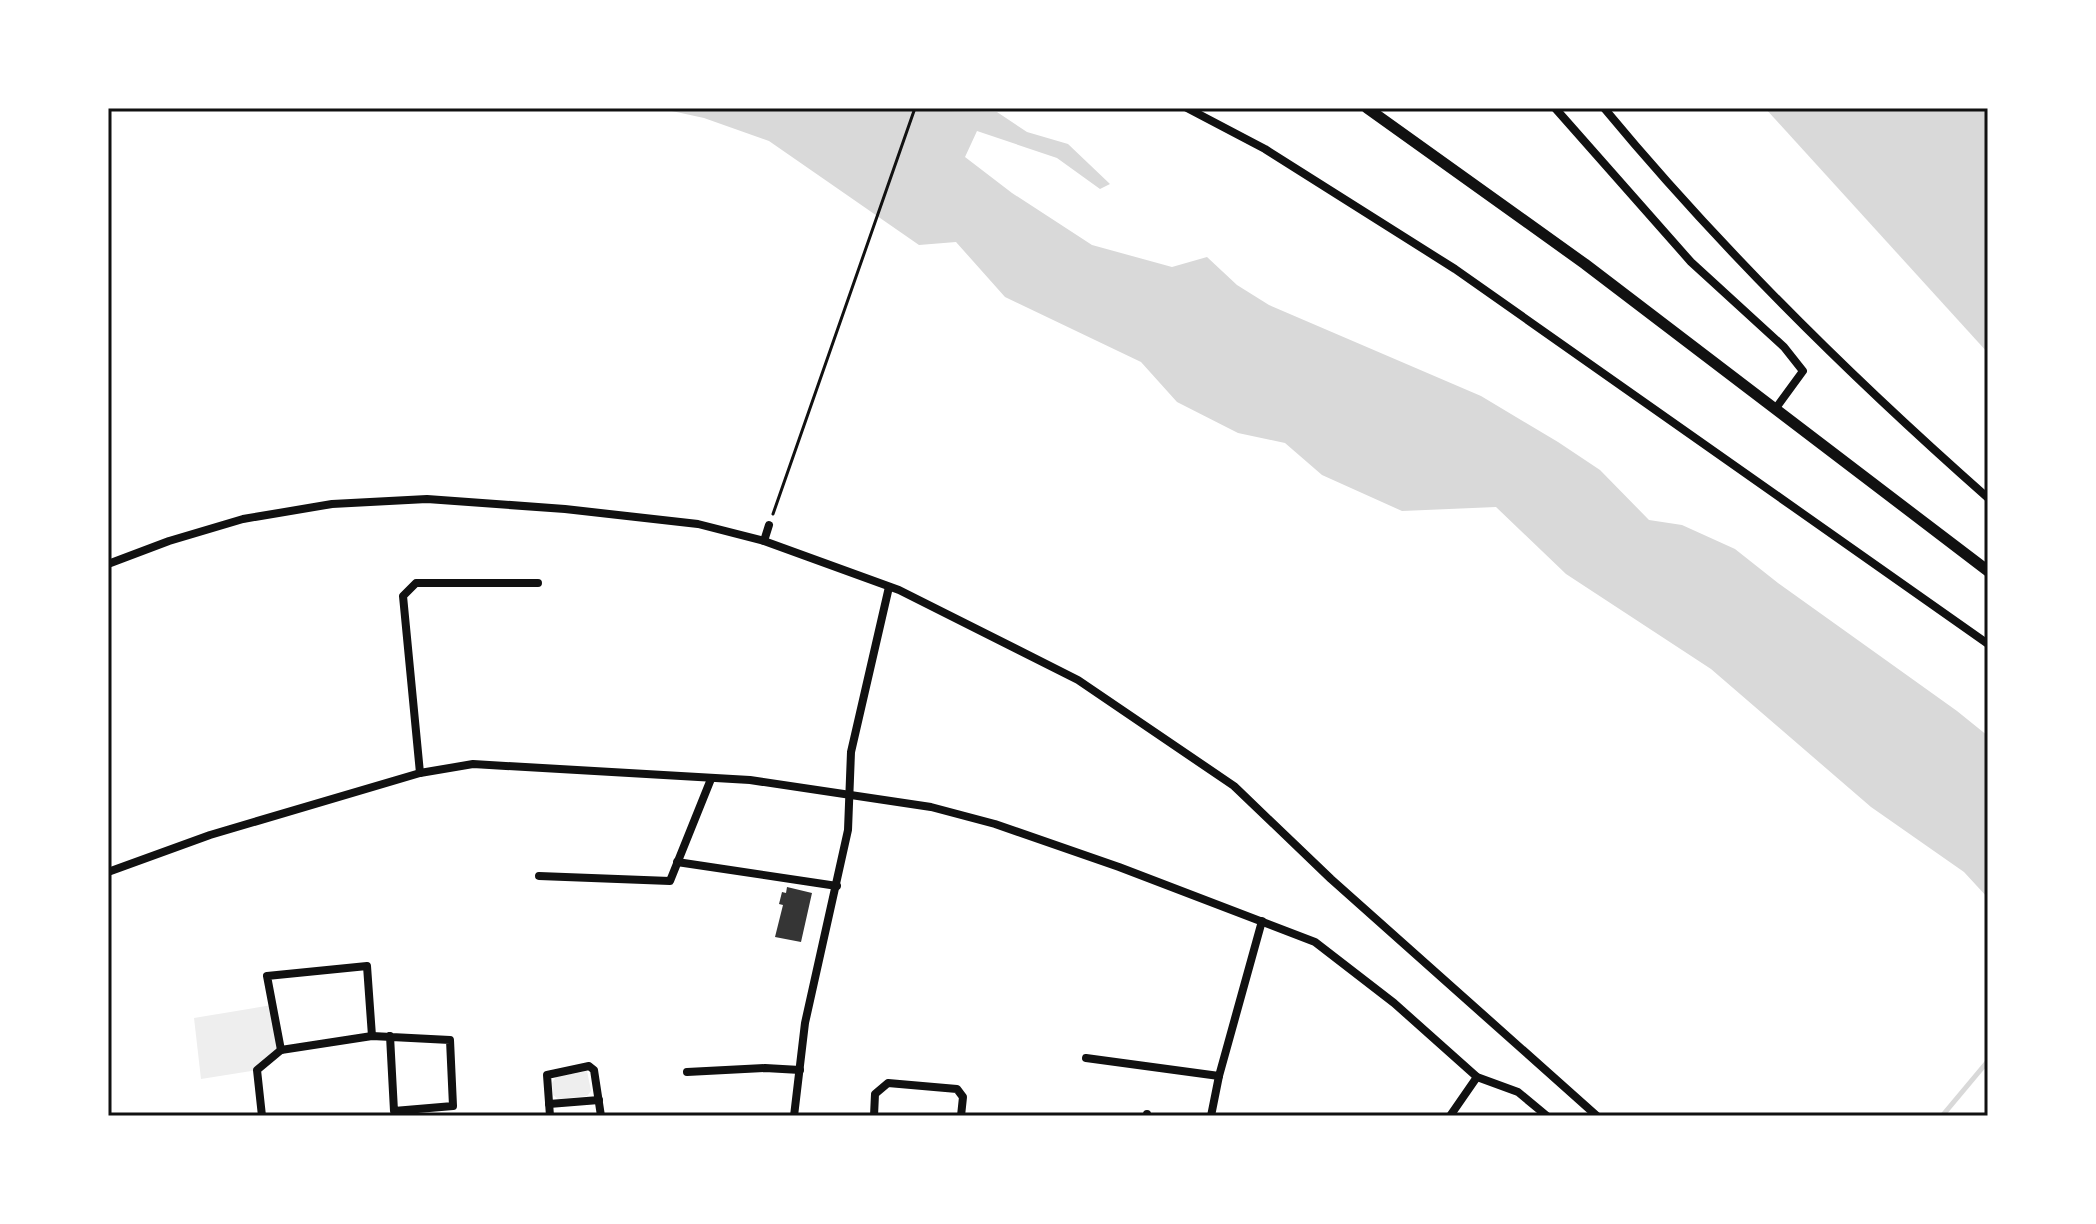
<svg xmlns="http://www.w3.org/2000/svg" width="2096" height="1224" font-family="Lato,sans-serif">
	<rect width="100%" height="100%" fill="#fff"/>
	<!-- green -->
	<g fill="#eee">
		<polygon points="272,1005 281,1050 257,1070 201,1079 194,1018"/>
		<polygon points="587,1071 591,1091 587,1096 558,1099 553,1095 552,1083 556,1077"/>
	</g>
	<!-- water -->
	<g fill="#d9d9d9">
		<polygon points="658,108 943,108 945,111 997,112 1027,132 1068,144 1110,184 1100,189 1057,158 977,131 965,157 1012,193 1092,245 1172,267 1207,257 1237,285 1269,305 1481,396 1558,442 1600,470 1649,520 1682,525 1735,549 1778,583 1957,711 1988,736 1988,898 1964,872 1871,807 1711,669 1566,574 1496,507 1402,511 1322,475 1285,443 1238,433 1177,402 1141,362 1005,297 956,242 919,245 769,141 704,118"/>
		<polygon points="1765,108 1988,108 1988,353"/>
	</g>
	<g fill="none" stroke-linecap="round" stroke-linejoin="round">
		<!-- stream -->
		<polyline stroke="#d9d9d9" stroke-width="5" points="1942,1116 1988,1061"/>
	</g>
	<!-- building -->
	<polygon fill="#353535" points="787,887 812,893 801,942 775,937 783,905 779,904 782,892 786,893"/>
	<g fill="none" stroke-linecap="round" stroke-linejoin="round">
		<!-- path -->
		<polyline stroke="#111" stroke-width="3" points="773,514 915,108"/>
		<!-- minor -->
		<g stroke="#111" stroke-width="8">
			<polyline points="1187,108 1265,149 1455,269 1988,644"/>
			<polyline points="1555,108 1691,262 1784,347 1803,371 1776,408"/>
			<path d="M1604,108C1720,248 1852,378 1988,498"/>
			<polyline points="764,541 769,525"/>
			<polyline points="108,564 169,541 243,519 332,504 427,499 565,509 698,524 764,541 899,590 1078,680 1234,786 1331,879 1597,1116"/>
			<polyline points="420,773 403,596 416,583 538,583"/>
			<polyline points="677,862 837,886"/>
			<polyline points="108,872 210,835 420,773 473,764 750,780 931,807 995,824 1119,867 1315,942 1394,1003 1477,1077 1518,1092 1547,1116"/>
			<polyline points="539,876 670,881 711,779"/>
			<polyline points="281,1050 267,976 367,966 372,1036"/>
			<polyline points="1086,1058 1219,1076"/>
			<polyline points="687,1072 765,1068 800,1070"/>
			<polyline points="549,1104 599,1100"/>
			<polyline points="262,1116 257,1070 281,1050 372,1036 450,1040 453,1106 394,1111 390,1036"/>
			<polyline points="550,1116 547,1075 589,1066 594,1070 601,1116"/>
			<polyline points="794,1116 805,1023 848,830 851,752 889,587"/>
			<polyline points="874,1116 875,1094 888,1083 957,1089 963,1097 961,1116"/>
			<polyline points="1147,1116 1147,1114"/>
			<polyline points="1211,1116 1219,1076 1262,921"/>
			<polyline points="1450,1116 1477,1077"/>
		</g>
		<!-- tertiary -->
		<polyline stroke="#111" stroke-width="11" points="1367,108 1585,264 1988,571"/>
	</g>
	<!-- border -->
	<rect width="2096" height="1224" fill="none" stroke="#ffffff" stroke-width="220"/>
	<rect x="110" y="110" width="1876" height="1004" fill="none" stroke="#111" stroke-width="3"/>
</svg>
